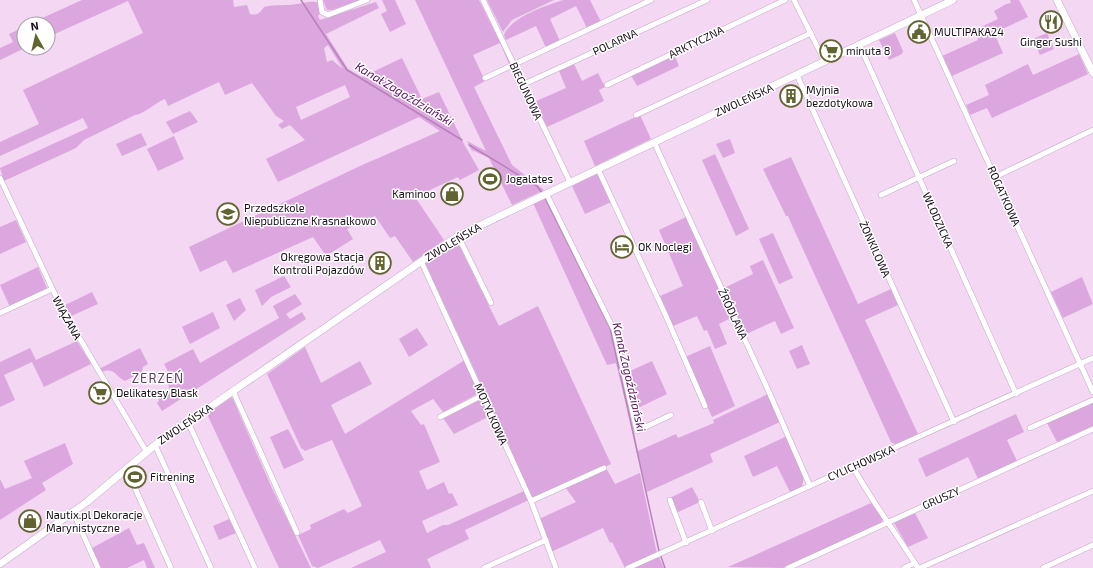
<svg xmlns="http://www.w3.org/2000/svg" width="1093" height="568" font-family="'Exo 2',sans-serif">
	<rect width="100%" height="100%" fill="#f3d7f3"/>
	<!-- green -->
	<g fill="#dca7de" fill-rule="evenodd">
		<path d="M82,0H233L234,7L247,5L250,14C257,16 260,13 264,7C276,4 286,6 297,4C304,3 312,0 319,3L320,14L318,16L320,20L376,2L379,8L326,34L348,69L362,77L402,58L422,99L439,92L464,144L479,170L460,180L458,177L415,197L444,240L413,262L395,236L390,238L375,216L347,229L353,239L326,256L313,237L233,273L226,260L200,272L189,247L360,166L440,131L419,117L278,182L266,159L305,140L290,125L282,129L278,125L284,121L276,116L252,83L225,95L219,82L168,106L165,99C155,103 144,114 135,115L84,140L76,148L4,181L0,168L88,128L83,118L0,156V142L39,124L23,90L143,33L128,1L48,37V24H29ZM328,45L343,69L332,60L327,62L324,48ZM345,85L350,97L301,120L296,107Z"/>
		<polygon points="323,0 360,0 332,10 327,10"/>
		<polygon points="382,0 395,0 406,24 390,32 381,14 387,11"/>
		<polygon points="415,0 479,0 511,64 509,64 500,43 473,55 485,81 474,87 512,165 544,190 512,205 489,158 472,150 474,155 467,141 486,151"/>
		<polygon points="487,0 554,0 512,20 503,32"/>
		<path d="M563,0H590L601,22L587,28L576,6L550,19L560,41L546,48L536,26L506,40L504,35C511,17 545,6 563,0Z"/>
		<polygon points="1010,0 1019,0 1028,17 994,33 1003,53 952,76 942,56 978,40 974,30 998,19 994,11 1006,4 1011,3"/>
		<polygon points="24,27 25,48 0,60 0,48 13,42 9,34"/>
		<polygon points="895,33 903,51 902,54 889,60 879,40"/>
		<polygon points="1047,33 1054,49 1040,55 1033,39"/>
		<polygon points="674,54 679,66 637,86 631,75"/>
		<polygon points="1079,54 1088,74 992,118 987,108 970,115 966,105 989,95 985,85 1028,64 1033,75"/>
		<polygon points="574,64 582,81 598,73 605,87 599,90 604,101 547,127 534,102 566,88 559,71"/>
		<polygon points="190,111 198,122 173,134 166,122"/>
		<polygon points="640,115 651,139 595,166 584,141"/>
		<polygon points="141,133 147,145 122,156 116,144"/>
		<polygon points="174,136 184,159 158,171 147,149"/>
		<polygon points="730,139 735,153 723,158 716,144"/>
		<polygon points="715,154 749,229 736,236 702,160"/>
		<polygon points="791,157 858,304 891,289 898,305 865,320 918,434 895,444 891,442 791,223 788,216 786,216 763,169"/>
		<polygon points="598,173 611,202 585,214 572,186"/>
		<polygon points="547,198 612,330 638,451 676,434 678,438 714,423 713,420 768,394 780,422 710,454 713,462 647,492 616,363 607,365 533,203"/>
		<polygon points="686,217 733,317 719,324 727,344 715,349 707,330 704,331 697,316 673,326 660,296 683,286 659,230"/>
		<polygon points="16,220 26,242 0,254 0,227"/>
		<polygon points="773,233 793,278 779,284 759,239"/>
		<polygon points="457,241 499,326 538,306 611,464 531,499 509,445 425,263"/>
		<polygon points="763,260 794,328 781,334 775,321 746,334 724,288 753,274 750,266"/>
		<polygon points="38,267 47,288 45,291 10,307 0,285"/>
		<polygon points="284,276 291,287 271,297 262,306 255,290"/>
		<polygon points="1082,277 1093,304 1063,318 1051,292"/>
		<polygon points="92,292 98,304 69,317 63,306"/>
		<polygon points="295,294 302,304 286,314 290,319 302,312 306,319 162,411 157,403 159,401 158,399 171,392 167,382 172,379 164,364 193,349 200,363 279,318 273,306"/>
		<polygon points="240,298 246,310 234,321 226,305"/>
		<polygon points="213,312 220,328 190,344 182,327"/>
		<polygon points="417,328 428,345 409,357 399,339"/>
		<polygon points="77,341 91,364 44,387 32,362 4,375 15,400 0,407 0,362 30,348 36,360"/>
		<polygon points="802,345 810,364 797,369 789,351"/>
		<polygon points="710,346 735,406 712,417 685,357"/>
		<polygon points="305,347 321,383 360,361 372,384 331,405 345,434 465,360 479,393 443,412 433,399 411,411 421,425 424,424 440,462 419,471 427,490 444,482 449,494 452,493 458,505 422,521 427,533 443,525 448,525 524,491 529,500 465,530 469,539 427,559 431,568 351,568 386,552 380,540 318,568 312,566 298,535 311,529 310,525 344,509 348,513 362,506 332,440 305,451 301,448 267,374"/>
		<path d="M140,348L148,364L143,367L142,372L125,381C114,375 115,367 101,372L99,369Z"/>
		<polygon points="652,361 667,394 636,409 628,372"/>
		<polygon points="232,397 271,486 311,568 279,568 207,414"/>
		<polygon points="481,397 490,416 454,434 443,418"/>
		<polygon points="1093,402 1093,426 1057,442 1047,423"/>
		<polygon points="1016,414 1024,432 1007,440 1017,461 978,479 968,457 926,477 918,459"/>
		<polygon points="288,429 304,460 284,469 270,437"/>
		<polygon points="787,436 804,475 802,488 791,494 777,466 753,477 744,456"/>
		<polygon points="65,443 73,464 42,483 46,490 0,520 0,479 5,489 32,478 24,461"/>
		<polygon points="606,468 615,484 640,473 657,554 625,568 612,542 610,543 603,528 551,552 539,519 576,502 565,487"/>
		<polygon points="692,487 700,502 676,513 670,498"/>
		<polygon points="871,503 883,519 881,523 783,568 728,567"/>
		<polygon points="915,513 928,538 908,547 894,523"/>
		<polygon points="229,519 236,533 219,540 213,526"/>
		<polygon points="129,528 137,545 144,543 155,568 147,568 144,560 127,568 101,568 92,548"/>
		<polygon points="659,557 664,568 633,568"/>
	</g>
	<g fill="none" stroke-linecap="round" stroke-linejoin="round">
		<!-- stream -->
		<g stroke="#b981bc" stroke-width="1.5">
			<polyline points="301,0 347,70 462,140"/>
			<polyline points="469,145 537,186 542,193"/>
			<polyline points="545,198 610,328 659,551 665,568"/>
		</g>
		<!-- street casing -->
		<g stroke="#c3a9c4" stroke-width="6">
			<g id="street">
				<polyline points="320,0 322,12 328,15 367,0"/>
				<polyline points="483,0 570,182"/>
				<polyline points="794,0 825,62"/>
				<polyline points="914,0 1093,392"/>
				<polyline points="860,46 1016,394"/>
				<polyline points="797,75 954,422"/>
				<polyline points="485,78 651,0"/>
				<polyline points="522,85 707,0"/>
				<polyline points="607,85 785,0"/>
				<polyline points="636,115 811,33"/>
				<polyline points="654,142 769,392 810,486"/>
				<polyline points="598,169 666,316 705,406"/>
				<polyline points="995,177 1093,130"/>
				<polyline points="0,178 60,305 146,451"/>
				<polyline points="546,193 614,330 637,431 671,415"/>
				<polyline points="881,195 954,161"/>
				<polyline points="458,236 491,303"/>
				<polyline points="421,261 531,501 556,568"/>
				<polyline points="0,313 52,289"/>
				<polyline points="233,391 297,533"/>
				<polyline points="440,417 483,395"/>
				<polyline points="188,422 255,568"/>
				<polyline points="1030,428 1093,400"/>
				<polyline points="155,445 211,568"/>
				<path d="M853,467C872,502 897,534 918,568"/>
				<polyline points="126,468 171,568"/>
				<polyline points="670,500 686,543"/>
				<polyline points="531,501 604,468"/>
				<polyline points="701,502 712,531"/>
				<polyline points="73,512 98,568"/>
				<polyline points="484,568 546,540"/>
				<polyline points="628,568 1093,358"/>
				<polyline points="788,568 1093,429"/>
				<polyline points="904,568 915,563"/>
				<polyline points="920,568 1093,491"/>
				<polyline points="1043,568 1093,545"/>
			</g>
		</g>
		<!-- secondary casing -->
		<g stroke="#c3a9c4" stroke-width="8">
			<g id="secondary">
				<polyline points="1057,0 1093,73"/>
				<polyline points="0,564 87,502 155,445 458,236 953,0"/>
			</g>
		</g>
		<!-- street -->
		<use href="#street" stroke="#fff" stroke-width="5"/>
		<!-- secondary -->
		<use href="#secondary" stroke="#fff" stroke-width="7"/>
	</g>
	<!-- icons -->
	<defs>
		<g id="restaurant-ring" transform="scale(1.15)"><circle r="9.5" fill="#fff" stroke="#616330" stroke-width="1.5"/><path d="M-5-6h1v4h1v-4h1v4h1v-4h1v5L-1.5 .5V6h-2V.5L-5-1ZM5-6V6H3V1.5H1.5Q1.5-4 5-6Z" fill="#616330"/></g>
		<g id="civic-ring" transform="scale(1.15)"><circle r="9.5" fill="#fff" stroke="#616330" stroke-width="1.5"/><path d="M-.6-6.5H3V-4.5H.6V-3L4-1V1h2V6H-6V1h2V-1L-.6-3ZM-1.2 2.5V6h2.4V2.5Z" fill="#616330"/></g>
		<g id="supermarket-ring" transform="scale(1.15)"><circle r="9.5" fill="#fff" stroke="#616330" stroke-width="1.5"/><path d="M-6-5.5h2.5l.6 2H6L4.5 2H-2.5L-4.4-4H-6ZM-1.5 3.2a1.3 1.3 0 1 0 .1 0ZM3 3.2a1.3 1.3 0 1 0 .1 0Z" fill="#616330"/></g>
		<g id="building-ring" transform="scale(1.15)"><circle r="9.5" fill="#fff" stroke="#616330" stroke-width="1.5"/><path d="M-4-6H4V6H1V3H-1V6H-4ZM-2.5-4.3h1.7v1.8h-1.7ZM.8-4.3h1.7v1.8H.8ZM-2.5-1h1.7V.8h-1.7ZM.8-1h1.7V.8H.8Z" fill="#616330"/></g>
		<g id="stadium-ring" transform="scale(1.15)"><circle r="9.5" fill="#fff" stroke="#616330" stroke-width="1.5"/><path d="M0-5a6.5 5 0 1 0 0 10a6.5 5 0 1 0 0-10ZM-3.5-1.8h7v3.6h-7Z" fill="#616330"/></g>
		<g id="shop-ring" transform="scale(1.15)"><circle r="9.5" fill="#fff" stroke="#616330" stroke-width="1.5"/><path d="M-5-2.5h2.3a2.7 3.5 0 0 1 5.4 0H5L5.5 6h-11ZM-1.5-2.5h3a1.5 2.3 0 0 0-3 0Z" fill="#616330"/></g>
		<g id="school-ring" transform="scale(1.15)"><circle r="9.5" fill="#fff" stroke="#616330" stroke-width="1.5"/><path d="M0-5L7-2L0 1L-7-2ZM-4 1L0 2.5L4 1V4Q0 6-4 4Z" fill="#616330"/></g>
		<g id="hotel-ring" transform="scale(1.15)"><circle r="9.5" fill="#fff" stroke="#616330" stroke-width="1.5"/><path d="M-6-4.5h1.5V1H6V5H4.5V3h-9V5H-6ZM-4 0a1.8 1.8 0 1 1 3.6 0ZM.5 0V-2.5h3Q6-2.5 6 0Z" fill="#616330"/></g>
	</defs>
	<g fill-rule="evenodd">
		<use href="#restaurant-ring" x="1051" y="22"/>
		<use href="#civic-ring" x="919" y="32"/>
		<use href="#supermarket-ring" x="831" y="51"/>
		<use href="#building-ring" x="791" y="96"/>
		<use href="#stadium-ring" x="490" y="179"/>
		<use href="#shop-ring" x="452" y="194"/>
		<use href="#school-ring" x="228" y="214"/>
		<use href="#hotel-ring" x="622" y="247"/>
		<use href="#building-ring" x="380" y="263"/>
		<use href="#supermarket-ring" x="100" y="393"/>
		<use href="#stadium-ring" x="135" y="477"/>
		<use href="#shop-ring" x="30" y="521"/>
	</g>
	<g text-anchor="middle" stroke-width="3" stroke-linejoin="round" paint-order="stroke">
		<!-- poi labels -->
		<g font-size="11" fill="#160d16" stroke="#fff" text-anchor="start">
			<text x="934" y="36">MULTIPAKA24</text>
			<text x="1051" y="46" text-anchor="middle">Ginger Sushi</text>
			<text x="846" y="55">minuta 8</text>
			<text x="806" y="94">Myjnia<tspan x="806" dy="13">bezdotykowa</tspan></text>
			<text x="506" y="183">Jogalates</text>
			<text x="436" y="198" text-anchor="end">Kaminoo</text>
			<text x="244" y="212">Przedszkole<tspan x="244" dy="13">Niepubliczne Krasnalkowo</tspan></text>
			<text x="638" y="251">OK Noclegi</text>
			<text x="364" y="261" text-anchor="end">Okręgowa Stacja<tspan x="364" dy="13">Kontroli Pojazdów</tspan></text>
			<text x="116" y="397">Delikatesy Blask</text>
			<text x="150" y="481">Fitrening</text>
			<text x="46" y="519">Nautix.pl Dekoracje<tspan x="46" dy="13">Marynistyczne</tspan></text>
		</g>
		<!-- street labels -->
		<g font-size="11" fill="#160d16" stroke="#fff">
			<text transform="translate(615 42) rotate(-25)" y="4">POLARNA</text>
			<text transform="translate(696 42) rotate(-26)" y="4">ARKTYCZNA</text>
			<text transform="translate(526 91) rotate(65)" y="4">BIEGUNOWA</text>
			<text transform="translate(744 100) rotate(-25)" y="4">ZWOLEŃSKA</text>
			<text transform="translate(1004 196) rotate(66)" y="4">ROGATKOWA</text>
			<text transform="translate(938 220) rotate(66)" y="4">WŁODZICKA</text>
			<text transform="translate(453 242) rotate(-31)" y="4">ZWOLEŃSKA</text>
			<text transform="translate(875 249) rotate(66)" y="4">ŻONKILOWA</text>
			<text transform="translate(733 314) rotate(65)" y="4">ŹRÓDLANA</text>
			<text transform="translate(67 318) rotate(61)" y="4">WIĄZANA</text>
			<text transform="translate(491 414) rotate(66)" y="4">MOTYLKOWA</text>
			<text transform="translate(185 424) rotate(-34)" y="4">ZWOLEŃSKA</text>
			<text transform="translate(861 463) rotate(-24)" y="4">CYLICHOWSKA</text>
			<text transform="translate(941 498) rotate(-24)" y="4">GRUSZY</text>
		</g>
		<!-- water labels -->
		<g font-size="12" font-style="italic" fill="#550f5a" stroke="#fff">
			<text transform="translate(404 94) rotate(31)" y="4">Kanał Zagoździański</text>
			<text transform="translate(629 377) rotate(77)" y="4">Kanał Zagoździański</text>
		</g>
		<!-- quarter labels -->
		<g font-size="13" letter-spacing="1" fill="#59425a" stroke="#fff">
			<text x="158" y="383">ZERZEŃ</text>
		</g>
	</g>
	<!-- north arrow -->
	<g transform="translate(36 36) rotate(352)"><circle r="19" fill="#ffffff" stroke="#a29ea2"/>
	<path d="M0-3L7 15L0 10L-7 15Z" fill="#616330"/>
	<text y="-6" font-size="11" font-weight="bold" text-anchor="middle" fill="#160d16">N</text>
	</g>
</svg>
